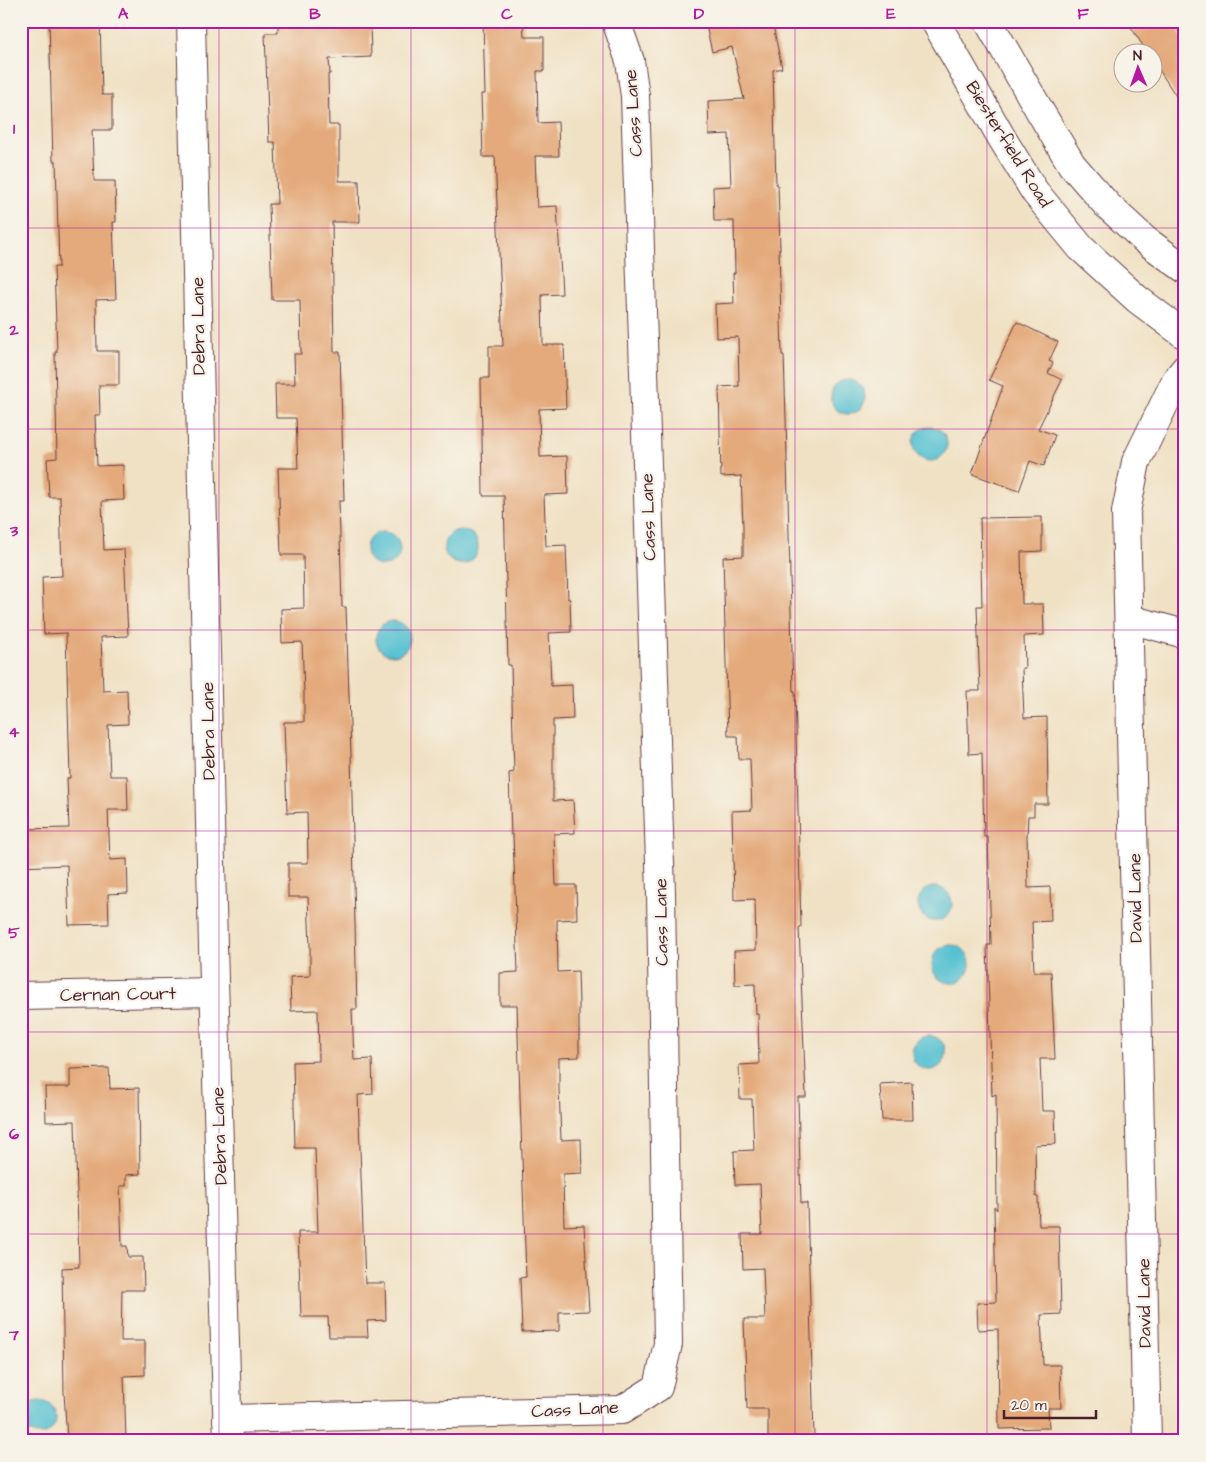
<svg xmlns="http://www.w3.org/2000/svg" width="1206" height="1462" font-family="'Architects Daughter',sans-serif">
	<rect width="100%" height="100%" fill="#f7f3e8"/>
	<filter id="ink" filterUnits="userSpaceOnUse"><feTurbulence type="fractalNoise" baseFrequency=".02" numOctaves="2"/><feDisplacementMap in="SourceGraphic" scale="10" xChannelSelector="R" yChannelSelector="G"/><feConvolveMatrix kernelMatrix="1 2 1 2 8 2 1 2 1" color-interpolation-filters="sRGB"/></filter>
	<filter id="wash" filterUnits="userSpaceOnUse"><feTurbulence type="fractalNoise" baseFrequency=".0096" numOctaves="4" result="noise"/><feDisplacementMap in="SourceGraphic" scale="20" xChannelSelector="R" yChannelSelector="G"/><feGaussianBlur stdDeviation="1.12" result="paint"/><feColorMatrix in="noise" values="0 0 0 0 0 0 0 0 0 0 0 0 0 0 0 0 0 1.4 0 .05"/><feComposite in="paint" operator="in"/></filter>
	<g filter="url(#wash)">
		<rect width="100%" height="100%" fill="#f0e1c4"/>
		<!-- water -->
		<g fill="#56c1d1" stroke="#50707e">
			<circle cx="848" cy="397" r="17"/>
			<circle cx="930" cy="444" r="17"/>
			<circle cx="461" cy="547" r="17"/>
			<circle cx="383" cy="549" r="17"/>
			<circle cx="393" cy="638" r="17"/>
			<circle cx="935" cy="904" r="17"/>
			<circle cx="951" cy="964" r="19"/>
			<circle cx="929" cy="1053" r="17"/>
			<circle cx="39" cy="1418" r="17"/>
		</g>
		<g id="blocks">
			<!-- building -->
			<g fill="#e4aa7c">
				<polygon points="49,21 100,21 102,95 112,95 112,130 92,130 94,181 115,181 116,222 113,222 116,299 96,300 97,351 119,351 119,385 99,385 100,415 95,415 97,466 123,465 124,500 102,501 104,550 124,549 128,636 101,637 103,691 127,690 128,724 108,725 110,776 127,776 128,810 108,810 110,860 127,859 128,893 108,894 109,924 69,925 67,865 21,867 21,829 69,828 67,778 70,778 66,633 44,634 42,577 62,576 60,497 49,497 47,459 57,458 55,352 57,352 54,267 59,267 56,161 53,161"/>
				<polygon points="278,21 370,21 371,57 329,59 330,74 328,74 329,125 339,125 339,181 359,181 360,222 332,222 334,352 340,352 344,501 339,501 342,607 346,607 351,754 357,1009 352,1009 354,1060 372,1059 373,1094 358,1095 365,1283 385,1283 386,1320 367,1321 368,1337 329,1337 328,1317 301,1317 298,1232 318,1232 315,1148 295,1148 293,1062 319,1061 318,1010 291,1011 290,977 310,976 310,946 308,897 288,897 288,863 308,863 307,812 287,813 284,722 304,722 304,692 302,642 282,643 281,609 304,608 303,555 281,555 278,468 298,468 296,418 276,418 275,384 295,384 294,354 301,354 300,300 272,300 269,204 277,204 275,142 269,142 265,33 278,33"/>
				<polygon points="483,21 523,21 524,37 544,37 544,71 537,71 538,123 558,122 559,156 535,156 537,207 557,206 562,294 542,295 543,345 564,345 566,408 539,409 540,457 567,456 568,494 544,495 546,546 566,545 568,599 570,599 571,632 549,633 551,686 572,685 573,719 553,720 553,801 573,800 575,833 554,834 556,885 576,885 577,919 557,920 558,972 578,971 579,1003 579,1057 559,1058 559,1088 561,1140 581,1139 582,1173 563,1174 564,1226 584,1225 589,1311 559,1312 559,1331 522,1332 520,1278 526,1277 517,1005 500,1005 500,973 518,972 513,835 511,835 509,773 514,772 511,665 508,665 504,496 483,496 481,378 489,378 489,346 503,346 495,157 483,157 481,94 485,94"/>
				<polygon points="705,21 772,21 782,68 773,70 776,185 778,185 780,249 779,249 782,355 784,355 786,419 793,691 795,691 801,927 799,928 806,1097 798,1097 801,1203 807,1203 814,1437 768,1439 768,1409 747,1409 744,1319 765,1319 763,1268 743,1269 742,1234 762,1234 760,1184 735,1185 734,1151 754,1150 752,1099 740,1099 739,1065 759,1064 758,1014 756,1014 755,984 735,985 734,951 756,950 755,899 734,900 732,811 752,810 750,759 739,759 738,736 728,736 723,557 743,556 743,526 741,476 721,477 719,387 739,386 738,337 716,338 715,304 734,303 733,273 735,273 734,221 714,221 713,187 731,186 729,134 709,135 708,101 744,99 732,47 712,52"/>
				<polygon points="1127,21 1172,21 1185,40 1185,110 1154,62 1154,52 1147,52"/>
				<polygon points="1017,322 1058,342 1049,361 1053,363 1048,373 1062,380 1038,429 1055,435 1044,466 1030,461 1019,491 972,474 1003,386 989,380"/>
				<polygon points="1042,517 1042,551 1021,552 1022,604 1043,604 1044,635 1024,636 1025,668 1022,668 1024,718 1047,717 1048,804 1034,804 1034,816 1028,816 1027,836 1028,888 1050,887 1051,921 1032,922 1034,972 1051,972 1055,1059 1040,1059 1042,1111 1055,1111 1056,1144 1035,1145 1036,1197 1038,1197 1039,1226 1059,1226 1061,1314 1041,1315 1043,1365 1060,1365 1061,1408 1048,1408 1049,1428 999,1429 998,1329 978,1330 977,1303 996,1302 994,1206 997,1210 996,1094 992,1096 987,945 991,945 988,837 984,837 982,753 969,754 967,691 980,691 977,606 982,606 980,518"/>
				<polygon points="109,1068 110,1089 139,1088 140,1174 126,1175 126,1186 120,1186 122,1246 127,1246 128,1257 143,1257 144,1290 122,1290 121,1341 145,1341 145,1375 124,1376 126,1441 67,1441 64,1392 62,1268 79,1267 75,1121 46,1122 45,1087 70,1087 70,1069"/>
				<polygon points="912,1082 913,1120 882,1120 880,1084"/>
			</g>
		</g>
	</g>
	<g filter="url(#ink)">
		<use href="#blocks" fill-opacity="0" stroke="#633c42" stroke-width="1"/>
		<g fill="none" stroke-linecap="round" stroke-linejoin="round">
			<!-- minor casing -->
			<g stroke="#633c42" stroke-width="30">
				<g id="minor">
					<polyline points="191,21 213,947 228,1441"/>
					<polyline points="1129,619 1185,634"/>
					<polyline points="21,996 214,992"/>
					<polyline points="227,1419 622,1410 658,1387 668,1344 661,893 635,96 630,61 616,21"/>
					<polyline points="1147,1441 1126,512 1136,462 1176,380 1185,369"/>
				</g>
			</g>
			<!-- tertiary casing -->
			<g stroke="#633c42" stroke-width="30">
				<g id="tertiary">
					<polyline points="935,21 1003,140 1035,192 1081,248 1137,299 1185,335"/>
					<polyline points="988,21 1041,113 1072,165 1107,205 1145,240 1185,269"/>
				</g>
			</g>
			<!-- minor -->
			<use href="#minor" stroke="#fff" stroke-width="28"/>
			<!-- tertiary -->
			<use href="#tertiary" stroke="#fff" stroke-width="28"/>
		</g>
	</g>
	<!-- grid -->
	<path fill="none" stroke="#b5179e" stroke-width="1" stroke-opacity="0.55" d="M219,21V1441M411,21V1441M603,21V1441M795,21V1441M987,21V1441M21,228H1185M21,429H1185M21,630H1185M21,831H1185M21,1032H1185M21,1234H1185"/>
	<g text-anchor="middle" stroke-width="4.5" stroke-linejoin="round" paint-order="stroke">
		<!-- street labels -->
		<g font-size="18" fill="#4a1f2b" stroke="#f7f3e8">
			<text transform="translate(633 113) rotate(-94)" y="6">Cass Lane</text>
			<text transform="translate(1009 144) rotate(58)" y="6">Biesterfield Road</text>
			<text transform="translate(198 326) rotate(-91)" y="6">Debra Lane</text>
			<text transform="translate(648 517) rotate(-92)" y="6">Cass Lane</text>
			<text transform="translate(208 731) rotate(-91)" y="6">Debra Lane</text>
			<text transform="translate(1135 898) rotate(-91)" y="6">David Lane</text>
			<text transform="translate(661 922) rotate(-91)" y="6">Cass Lane</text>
			<text transform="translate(118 994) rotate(-1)" y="6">Cernan Court</text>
			<text transform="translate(219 1136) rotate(-92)" y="6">Debra Lane</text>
			<text transform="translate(1144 1303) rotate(-91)" y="6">David Lane</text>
			<text transform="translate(575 1409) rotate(-3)" y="6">Cass Lane</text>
		</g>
	</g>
	<!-- margin -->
	<rect width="1206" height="1462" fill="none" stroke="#f7f3e8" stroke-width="55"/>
	<!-- north arrow -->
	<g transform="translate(1138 68) rotate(358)"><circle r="24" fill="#f7f3e8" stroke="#b29e9c"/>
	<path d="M0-4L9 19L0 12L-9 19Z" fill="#b5179e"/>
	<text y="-8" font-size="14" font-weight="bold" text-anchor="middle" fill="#4a1f2b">N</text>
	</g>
	<!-- scale -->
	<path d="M1004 1410v8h92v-8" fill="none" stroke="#4a1f2b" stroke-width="2.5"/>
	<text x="1011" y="1410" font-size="15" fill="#4a1f2b" stroke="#f7f3e8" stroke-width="4" paint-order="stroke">20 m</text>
	<rect x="28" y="28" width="1150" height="1406" fill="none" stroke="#b5179e" stroke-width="2"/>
	<g font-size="16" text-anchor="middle" font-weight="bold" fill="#b5179e">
		<text x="123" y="19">A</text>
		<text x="315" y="19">B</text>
		<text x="507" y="19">C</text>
		<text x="699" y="19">D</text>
		<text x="891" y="19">E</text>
		<text x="1083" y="19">F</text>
		<text x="14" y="134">1</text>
		<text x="14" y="335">2</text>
		<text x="14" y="536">3</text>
		<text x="14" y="737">4</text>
		<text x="14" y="938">5</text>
		<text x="14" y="1139">6</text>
		<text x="14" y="1340">7</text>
	</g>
</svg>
